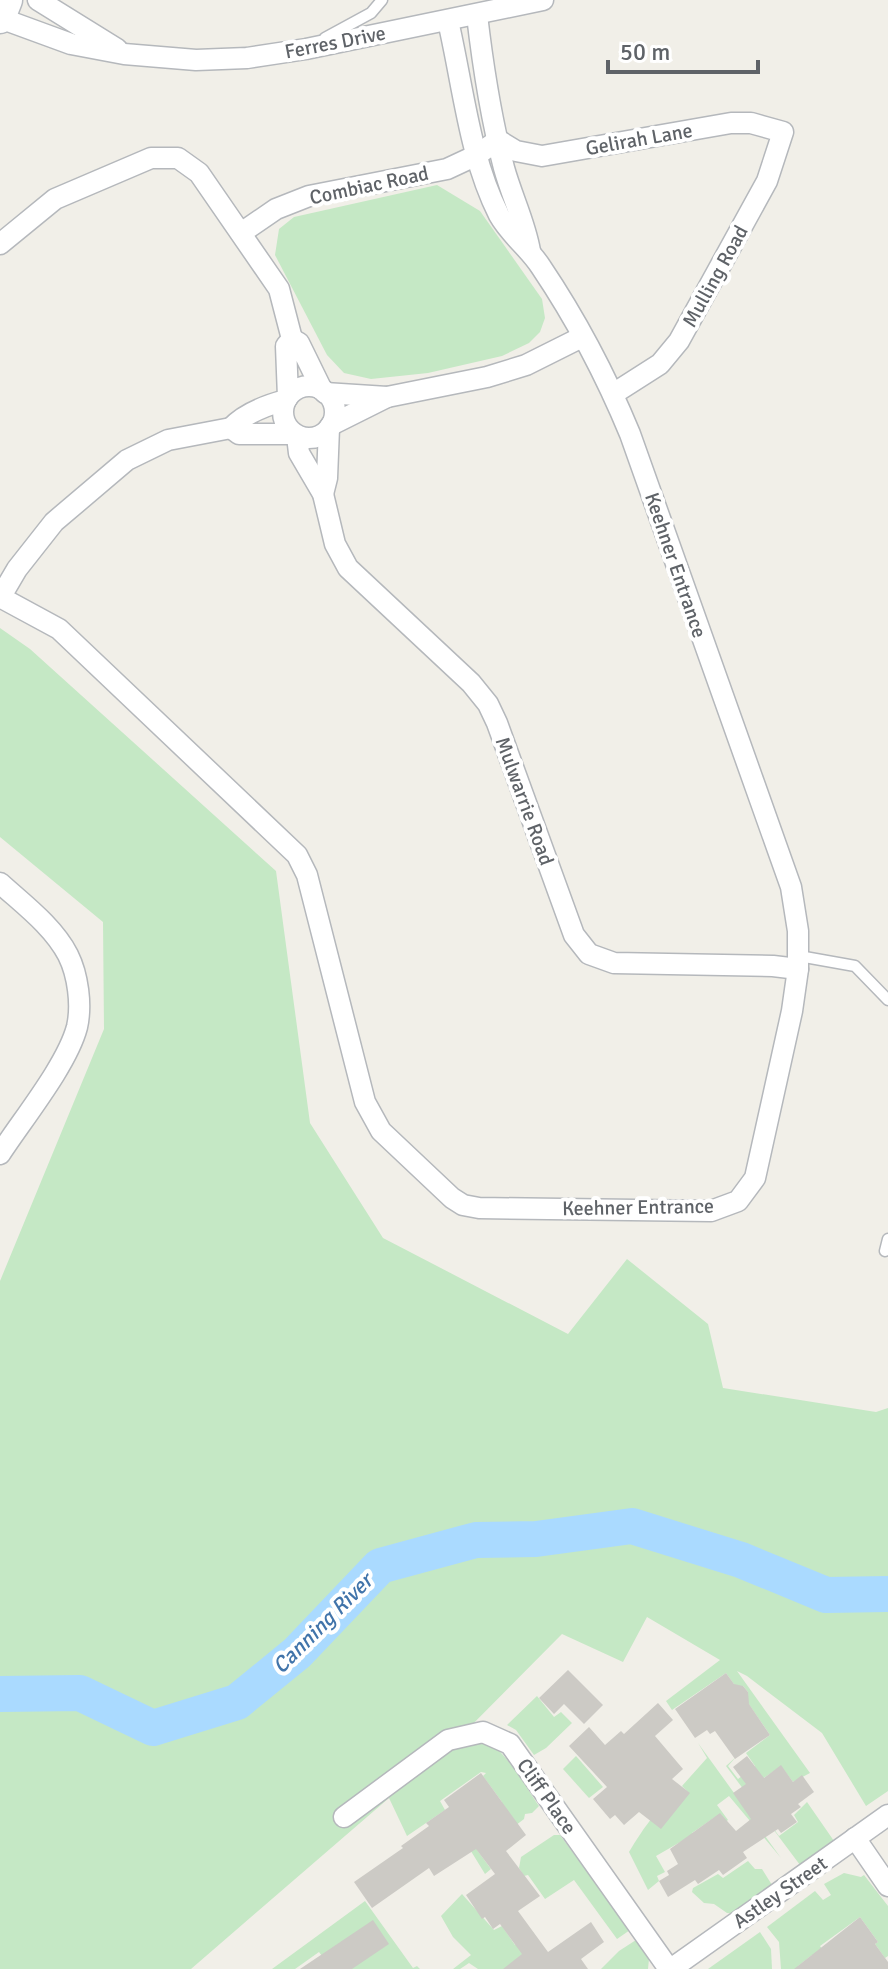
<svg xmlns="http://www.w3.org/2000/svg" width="888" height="1969" font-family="Signika,sans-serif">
	<rect width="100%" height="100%" fill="#f1efe8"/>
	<!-- green -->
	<g fill="#c5e8c5">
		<polygon points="437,185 480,211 542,299 545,318 540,332 529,343 502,356 428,373 371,379 344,373 327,355 275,255 279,229 294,217"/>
		<path d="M0,628L30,649L276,871L310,1123L383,1238L568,1334L627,1259L708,1324L723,1388L876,1412L888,1408V1791L866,1806L822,1733L747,1676L737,1671L810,1773L793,1782L781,1766L761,1780L751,1798L779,1836L798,1822L794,1815L807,1802L834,1841L800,1865L726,1766L736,1757L728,1766L738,1779L755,1766L746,1753L770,1735L746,1700L748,1692L743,1686L736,1687L726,1673L672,1710L666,1701L720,1660L647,1617L623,1662L562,1634L452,1745C463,1742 480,1738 490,1744C508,1754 527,1789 539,1806L532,1813L525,1814L524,1819L498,1839L477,1850L491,1869L485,1874L458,1830L466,1828L502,1802L483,1776L486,1773L481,1772L440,1801L445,1810L407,1836L389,1798L191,1969H0V1281L104,1029L103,922L0,837Z"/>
		<polygon points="537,1696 554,1717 561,1712 572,1723 546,1748 534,1755 516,1730 507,1725"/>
		<path d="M698,1743L781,1858L729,1796L717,1805L728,1820L722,1825L715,1817L692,1833L709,1858L689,1837L656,1856L665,1872L657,1876L659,1881L648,1890L629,1852C644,1828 660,1800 689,1793L682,1786L707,1758Z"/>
		<polygon points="576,1756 603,1787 589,1798 563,1769"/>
		<polygon points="554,1835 560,1835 630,1930 617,1939 574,1880 545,1899 528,1875 524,1876 519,1868 521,1857"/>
		<polygon points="748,1861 755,1869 762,1869 772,1885 771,1889 736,1914 727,1913 714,1904 704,1903 692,1892 693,1888 718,1874 723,1878"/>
		<polygon points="844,1873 861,1877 864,1875 888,1906 888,1956 885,1958 875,1944 878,1942 860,1917 820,1946 837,1969 812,1955 798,1966 799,1969 781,1969 779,1942 767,1927 815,1891 823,1900 831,1895 824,1884"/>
		<polygon points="462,1894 494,1930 502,1926 515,1945 533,1932 539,1942 512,1969 478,1969 469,1963 460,1969 453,1969 471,1955 453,1937 441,1916"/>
		<polygon points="365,1901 413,1968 417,1966 420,1969 339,1969 328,1964 319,1952 295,1969 272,1969"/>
		<polygon points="760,1932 771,1949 772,1969 708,1969"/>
		<polygon points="636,1940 649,1959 648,1969 601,1969 619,1951"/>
	</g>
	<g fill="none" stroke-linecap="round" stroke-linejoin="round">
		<!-- river -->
		<polyline stroke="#aadaff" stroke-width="36" points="0,1694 80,1693 153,1728 237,1702 297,1653 380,1566 476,1540 536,1539 632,1526 741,1560 826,1595 888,1594"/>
	</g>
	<!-- building -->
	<g fill="#cccac5">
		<polygon points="568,1670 603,1705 584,1724 564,1704 554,1714 539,1698"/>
		<polygon points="726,1673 734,1684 743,1686 748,1692 749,1704 770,1735 735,1759 715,1731 710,1734 707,1730 695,1738 675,1709"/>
		<polygon points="658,1703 673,1720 655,1736 683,1769 672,1779 690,1793 661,1829 639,1812 624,1825 615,1815 610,1819 593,1799 607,1787 569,1746 589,1727 605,1745 621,1731 624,1734"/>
		<polygon points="747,1756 764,1778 781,1765 793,1782 802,1775 814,1792 798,1804 801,1807 791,1814 797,1822 781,1833 778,1829 743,1852 747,1858 723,1875 719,1870 698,1884 695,1880 668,1897 659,1881 669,1875 667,1871 678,1864 670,1849 720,1813 736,1831 751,1819 733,1793 746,1784 733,1767"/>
		<polygon points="481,1773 526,1835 506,1851 540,1896 518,1911 548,1952 591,1922 604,1942 581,1959 588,1969 503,1969 522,1954 500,1924 493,1929 485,1917 482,1919 466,1895 495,1874 476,1849 434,1876 429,1868 372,1908 354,1882 403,1848 401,1846 429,1826 426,1823 449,1807 444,1800"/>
		<polygon points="860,1917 878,1942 875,1944 888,1962 888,1969 794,1969"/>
		<polygon points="373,1920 389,1944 352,1969 300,1969"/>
	</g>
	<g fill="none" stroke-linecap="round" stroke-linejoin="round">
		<!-- service casing -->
		<g stroke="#b5b8bc" stroke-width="13">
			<g id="service">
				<polyline points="325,38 371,13 382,0"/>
				<polyline points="799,956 855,966 888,1000"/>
				<polyline points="885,1251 888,1239"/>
			</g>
		</g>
		<!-- minor casing -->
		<g stroke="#b5b8bc" stroke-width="23">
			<g id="minor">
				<polyline points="38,0 117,49"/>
				<path d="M477,15C483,67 491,118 504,168C512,197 525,222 530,251"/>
				<polyline points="0,18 71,44 124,54 196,60 247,58 306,49 543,0"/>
				<polyline points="241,233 276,209 309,196 447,169 477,155 498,140 516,151 542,156 731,123 751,123 783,132 767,181 679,341 660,364 613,394"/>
				<polyline points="0,244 55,199 151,158 178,158 199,173 279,289 292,339"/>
				<circle cx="309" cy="412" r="26"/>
				<polyline points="325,393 387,397 487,377 526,365 582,337"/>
				<polyline points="288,397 286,346 292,339 299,343 322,390"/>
				<path d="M286,400C267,405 244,414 231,428L239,434H294"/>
				<polyline points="331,425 387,397"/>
				<polyline points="297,436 299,453 323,494 335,544 348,568 471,683 488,704 497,723 574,935 589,954 614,963 773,966 798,969"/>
				<polyline points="323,494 327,478 329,428"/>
				<path d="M0,597L59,629L297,855L307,875L365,1102L381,1131L452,1198L463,1205L479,1208L711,1211L738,1201L755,1178L792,1011L798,969V931L791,887L630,434C606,376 576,319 541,267C529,248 510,235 499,215C469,156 463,85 448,21"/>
				<polyline points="0,598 17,569 54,522 127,460 168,440 231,428"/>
				<path d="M0,883C23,904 53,926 68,955C78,975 82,1005 77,1027C67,1065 22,1120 0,1154"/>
				<polyline points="344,1817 448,1740 483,1732 510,1744 669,1969"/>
				<polyline points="855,1838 888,1886"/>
				<polyline points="671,1969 888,1815"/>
			</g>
		</g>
		<!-- secondary casing -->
		<g stroke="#b6babf" stroke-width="33">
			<polyline id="secondary" points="0,18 7,0"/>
		</g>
		<!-- service -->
		<use href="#service" stroke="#fff" stroke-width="10"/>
		<!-- minor -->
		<use href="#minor" stroke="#fff" stroke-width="20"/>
		<!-- secondary -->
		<use href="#secondary" stroke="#fff" stroke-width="30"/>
	</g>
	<g text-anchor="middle" stroke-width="8" stroke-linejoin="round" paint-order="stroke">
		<!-- street labels -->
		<g font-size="20" fill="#5f6368" stroke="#fff">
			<text transform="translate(335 42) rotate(-11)" y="7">Ferres Drive</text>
			<text transform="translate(639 139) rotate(-10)" y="7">Gelirah Lane</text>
			<text transform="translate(369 185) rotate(-12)" y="7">Combiac Road</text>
			<text transform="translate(715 276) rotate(-61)" y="7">Mulling Road</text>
			<text transform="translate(676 565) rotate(71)" y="7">Keehner Entrance</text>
			<text transform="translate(525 801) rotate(70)" y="7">Mulwarrie Road</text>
			<text transform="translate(638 1207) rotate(-1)" y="7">Keehner Entrance</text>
			<text transform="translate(547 1796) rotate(55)" y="7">Cliff Place</text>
			<text transform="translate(780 1892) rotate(-35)" y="7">Astley Street</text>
		</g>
		<!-- water labels -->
		<g font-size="22" font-style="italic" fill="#4174aa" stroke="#fff">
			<text transform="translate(322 1623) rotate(-45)" y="8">Canning River</text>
		</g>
	</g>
	<!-- scale -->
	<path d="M608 60v12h150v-12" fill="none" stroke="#5f6368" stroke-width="4"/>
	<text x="620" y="60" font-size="24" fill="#5f6368" stroke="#ffffff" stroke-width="6" paint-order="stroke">50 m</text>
</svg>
